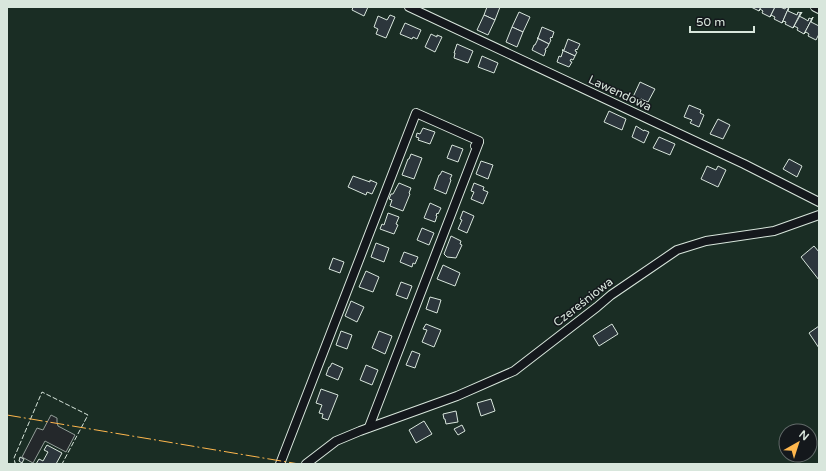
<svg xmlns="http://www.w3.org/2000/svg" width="826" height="471" font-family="'Varela Round',sans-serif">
	<rect width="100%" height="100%" fill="#14181c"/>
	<!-- green -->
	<path fill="#1a2d24" stroke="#939e99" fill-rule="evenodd" d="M7,7H819V464H7ZM786,431H810V455H786Z"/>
	<!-- parking -->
	<polygon fill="#24282b" stroke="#939e99" points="51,415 57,418 57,422 58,426 75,435 66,452 45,441 33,463 22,457 37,428 43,430"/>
	<!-- building -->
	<g fill="#2c363c" stroke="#d8e6dc">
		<polygon points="353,7 368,7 364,16 352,10"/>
		<polygon points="487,7 500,7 495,20 484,15"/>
		<polygon points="751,7 761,7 759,11"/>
		<polygon points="761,7 775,7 770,17 762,13 763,11 760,9 759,11"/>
		<polygon points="775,7 780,7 785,9 786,7 789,7 782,23 774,19 775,17 771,15 770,17"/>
		<polygon points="789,7 788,11 797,15 798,12 800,13 801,12 793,28 785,24 786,22 783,21 782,23"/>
		<polygon points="519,12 530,17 523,32 512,27"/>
		<polygon points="802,12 799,16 805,19 808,21 809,18 811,19 813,17 804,34 797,30 798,28 794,26 793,28"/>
		<polygon points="390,15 395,17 386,38 376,34 378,29 374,27 378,16 387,20"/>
		<polygon points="484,15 495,20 488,35 477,30"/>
		<polygon points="813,17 811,22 819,26 819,34 816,40 808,36 809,34 806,32 804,34"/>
		<polygon points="405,23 421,30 417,39 413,37 412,39 400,34"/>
		<polygon points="512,27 523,32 517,47 506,42"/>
		<polygon points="542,27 554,32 552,38 551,37 550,39 551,40 549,44 537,38 538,38"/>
		<polygon points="431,34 437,37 437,35 442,37 435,52 425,47"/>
		<polygon points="537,38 549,44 547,48 546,48 545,50 546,50 544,56 532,50 534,45 535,45 538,39"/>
		<polygon points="568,39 580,44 577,50 576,49 575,51 577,52 575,56 562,50 564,50"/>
		<polygon points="457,44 473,51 468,63 454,58 455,53 454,53"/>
		<polygon points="562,50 575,56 573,60 571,59 570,61 572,62 569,67 557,62 559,56 561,57 563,51"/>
		<polygon points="482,56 498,63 494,73 478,67"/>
		<polygon points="640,82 655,89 648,102 641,99 641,100 633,97"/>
		<polygon points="689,105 701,110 700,113 704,115 699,127 690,123 692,120 684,117"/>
		<polygon points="609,111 626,119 622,130 604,122"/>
		<polygon points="718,119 730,125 723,139 710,134"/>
		<polygon points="636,126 644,131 644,130 649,132 644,143 632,137"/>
		<polygon points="423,128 435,132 430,144 418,140 419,138 416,137 417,133 420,134"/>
		<polygon points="659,137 675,144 670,155 653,148"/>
		<polygon points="452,145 463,149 458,162 447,158"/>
		<polygon points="411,154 422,158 414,179 402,175 408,159 409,159"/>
		<polygon points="789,159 802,166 797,177 783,169"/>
		<polygon points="481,161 493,165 488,179 476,174"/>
		<polygon points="707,166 716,170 718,166 726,170 718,187 701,179"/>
		<polygon points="442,171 452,175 450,179 451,180 446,194 434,189 439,175 440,175"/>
		<polygon points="353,176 370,182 370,180 377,183 372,194 367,192 366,195 348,187"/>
		<polygon points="399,183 411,188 409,193 410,194 403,211 390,206 392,200 389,199 391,194 393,194"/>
		<polygon points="474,183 484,187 483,190 488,192 483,204 471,199 474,192 471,191"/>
		<polygon points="430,203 441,208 438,214 437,213 436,216 437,216 435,222 424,218"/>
		<polygon points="463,211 474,216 467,233 458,229 462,220 460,219"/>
		<polygon points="388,213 399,217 396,224 398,225 394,234 380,229 382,224 384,225"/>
		<polygon points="422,228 434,233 429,245 417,240"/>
		<polygon points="451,236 461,241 460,244 462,245 456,258 447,257 444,254"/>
		<polygon points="376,243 389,248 384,262 371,257"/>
		<polygon points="814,246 819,252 819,280 801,257"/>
		<polygon points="404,252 418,257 415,264 413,263 412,267 400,262"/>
		<polygon points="333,258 344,262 340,273 329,269"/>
		<polygon points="443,265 460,273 455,286 437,279"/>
		<polygon points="366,271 379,277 373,292 359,287"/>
		<polygon points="401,282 412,286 407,299 396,295"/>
		<polygon points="430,297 441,300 437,313 426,309"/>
		<polygon points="351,301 364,307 357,322 345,316"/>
		<polygon points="426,324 441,330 434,347 422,342 427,330 423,329"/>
		<polygon points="612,324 618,334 599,346 593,336"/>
		<polygon points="819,326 819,348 809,333"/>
		<polygon points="341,331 352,335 347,349 336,345"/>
		<polygon points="379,331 392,336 385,354 372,348"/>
		<polygon points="412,351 420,354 415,368 406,365"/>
		<polygon points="332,363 343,368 338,380 326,375 329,367 330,367"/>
		<polygon points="366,365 378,370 372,385 360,380"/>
		<polygon points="321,389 338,395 328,420 322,418 323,414 319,413 322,405 316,403"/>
		<polygon points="491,399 495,411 481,416 477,403"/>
		<polygon points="456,411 458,422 446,424 445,419 444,419 443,414"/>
		<polygon points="424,421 432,434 416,443 409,430"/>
		<polygon points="462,425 465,431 458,435 454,429"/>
		<polygon points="47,445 62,453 56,464 36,464 39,459 43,461 48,452 44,450"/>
		<polygon points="20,457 24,459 22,463 19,461"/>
	</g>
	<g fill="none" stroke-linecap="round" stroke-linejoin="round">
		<!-- street casing -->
		<g stroke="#d8e6dc" stroke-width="10">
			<g id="street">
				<polyline points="409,7 744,164 819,202"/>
				<polyline points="815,7 819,9"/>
				<polyline points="369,427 479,142"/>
				<polyline points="280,464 416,113 479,141 475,146"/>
				<polyline points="306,464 336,441 360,431 457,396 514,371 597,307 611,295 677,250 706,241 774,231 819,215"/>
			</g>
		</g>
		<!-- street -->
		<use href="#street" stroke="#14181c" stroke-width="8"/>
		<!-- fence -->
		<polyline stroke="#d8e6dc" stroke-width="1" stroke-dasharray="5 2" stroke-linecap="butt" points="17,464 15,463 14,458 42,392 88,415 62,464"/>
		<!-- power -->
		<polyline stroke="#ffb74d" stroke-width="1" stroke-dasharray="14 3 2 3" stroke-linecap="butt" points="7,415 299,464"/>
	</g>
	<g text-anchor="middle" stroke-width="3" stroke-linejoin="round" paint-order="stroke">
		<!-- street labels -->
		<g font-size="12" fill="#d8e6dc" stroke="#14181c">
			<text transform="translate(620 93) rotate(25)" y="4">Lawendowa</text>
			<text transform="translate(583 302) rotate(-38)" y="4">Czereśniowa</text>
		</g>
	</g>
	<!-- border -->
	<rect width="826" height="471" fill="none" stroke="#d8e6dc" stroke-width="16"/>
	<!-- north arrow -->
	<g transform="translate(798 443) rotate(39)"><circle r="19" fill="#14181c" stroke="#626a69"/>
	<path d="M0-3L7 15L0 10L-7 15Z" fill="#ffb74d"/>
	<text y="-6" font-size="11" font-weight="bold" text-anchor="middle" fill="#d8e6dc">N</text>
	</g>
	<!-- scale -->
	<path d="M690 26v6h64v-6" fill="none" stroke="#d8e6dc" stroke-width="2"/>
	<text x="696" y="26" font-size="12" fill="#d8e6dc" stroke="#14181c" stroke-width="3" paint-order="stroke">50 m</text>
</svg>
